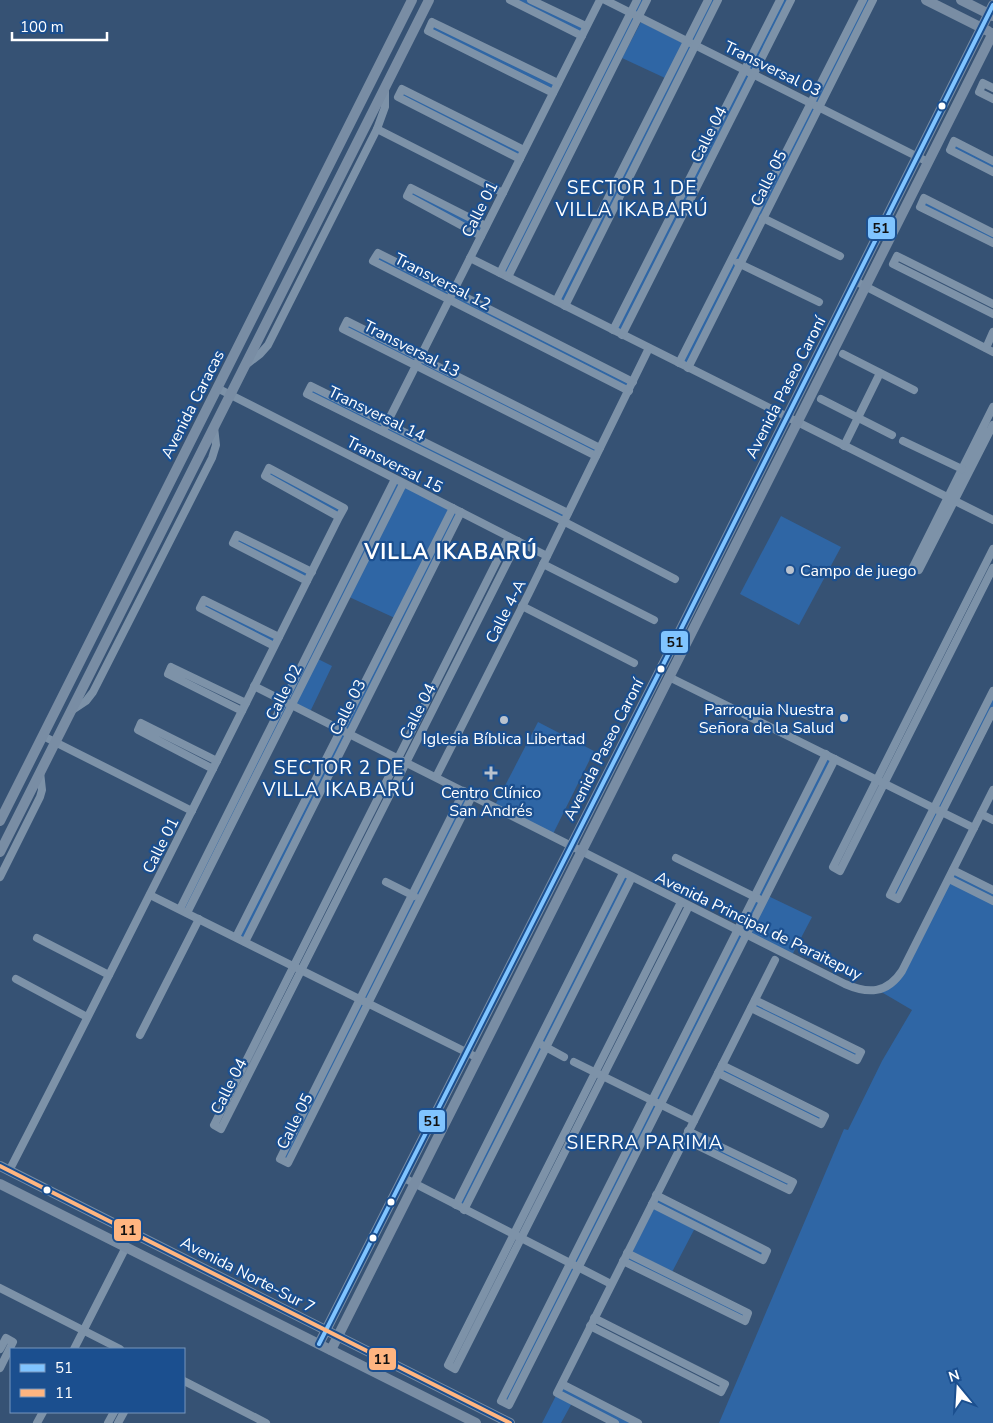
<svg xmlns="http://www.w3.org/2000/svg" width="993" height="1423" font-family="'Nunito Sans',sans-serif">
	<rect width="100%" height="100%" fill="#365274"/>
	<!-- green -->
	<g fill="#2f66a5">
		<polygon points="510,0 531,0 586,27 582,36"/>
		<polygon points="637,0 647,0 508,277 500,273"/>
		<polygon points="708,0 718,0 565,306 556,301"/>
		<polygon points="780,0 791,0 622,334 613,330"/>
		<polygon points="863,0 873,0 688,368 679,363"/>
		<polygon points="432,22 558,84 553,92 428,31"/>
		<polygon points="641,22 683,43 665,78 622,58"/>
		<polygon points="402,89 524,150 520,159 398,97"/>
		<polygon points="954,141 993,161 993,172 950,150"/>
		<polygon points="411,188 486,226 481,235 407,196"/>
		<polygon points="924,198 993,233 993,243 920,207"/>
		<polygon points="378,254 633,382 629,391 373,261"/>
		<polygon points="347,321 601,448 597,456 343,329"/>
		<polygon points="312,386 568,514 565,521 307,394"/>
		<polygon points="269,468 344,508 339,516 265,476"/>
		<polygon points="395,479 461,512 244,942 236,938 397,619 347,596 316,658 332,666 309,714 292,705 187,913 180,910"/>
		<polygon points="781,516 841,547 799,625 740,594"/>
		<polygon points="237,535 311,572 307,581 233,543"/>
		<polygon points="204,600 278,637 274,646 200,608"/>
		<polygon points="993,691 993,711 898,899 890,895"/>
		<polygon points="538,722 594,751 552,836 494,807"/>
		<polygon points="826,754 835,759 766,895 812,917 791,957 746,935 509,1405 501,1401"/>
		<polygon points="464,791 472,796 288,1163 280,1159"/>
		<polygon points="953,870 993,890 993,1423 719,1423 844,1129 848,1130 882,1061 912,1010 878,990 894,981"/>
		<polygon points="623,873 632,877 464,1210 456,1205"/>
		<polygon points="755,1000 861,1052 857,1060 751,1008"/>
		<polygon points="722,1065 825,1116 821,1124 718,1073"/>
		<polygon points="688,1131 793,1182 789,1190 684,1139"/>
		<polygon points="656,1195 767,1251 763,1260 696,1226 671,1274 748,1313 745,1321 623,1261"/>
		<polygon points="562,1384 638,1423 615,1423 573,1401 561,1423 542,1423"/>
	</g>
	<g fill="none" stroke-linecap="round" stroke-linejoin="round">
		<!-- street -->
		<g stroke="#7d92a8" stroke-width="8">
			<polyline points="510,0 582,36"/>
			<polyline points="531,0 586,26"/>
			<polyline points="605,0 928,162"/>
			<polyline points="993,88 983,83 979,92 993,99"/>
			<polyline points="553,93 428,31 432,22 558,83"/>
			<polyline points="377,129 503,193"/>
			<polyline points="520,159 398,97 402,89 524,150"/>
			<polyline points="993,161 954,141 950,150 993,172"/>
			<polyline points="763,218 840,256"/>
			<polyline points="993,233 924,198 920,207 993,243"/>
			<polyline points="481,236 407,196 411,188 486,226"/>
			<polyline points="470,258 993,520"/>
			<polyline points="738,263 819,302"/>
			<polyline points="500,273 637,0"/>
			<polyline points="508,277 647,0"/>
			<polyline points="855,281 993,352"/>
			<polyline points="556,301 708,0"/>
			<polyline points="993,304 897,256 893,264 993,314"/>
			<polyline points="565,306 718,0"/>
			<polyline points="613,330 780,0"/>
			<polyline points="622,335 791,0"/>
			<polyline points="986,348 993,332"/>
			<polyline points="843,354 914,390"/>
			<polyline points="679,363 863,0"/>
			<polyline points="247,364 260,354 268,345 377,129 385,107 385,90"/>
			<polyline points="688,368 873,0"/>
			<polyline points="217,388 547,556"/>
			<polyline points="629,391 373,261 378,253 633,382"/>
			<polyline points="821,399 892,435"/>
			<polyline points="993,407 913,567 919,570 993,425"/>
			<polyline points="385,427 600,0"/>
			<polyline points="903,441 962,469"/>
			<polyline points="844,446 880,373"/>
			<polyline points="596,456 343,329 347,321 600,448"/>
			<polyline points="568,513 311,386 307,394 559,519 675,579"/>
			<polyline points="509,537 214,1125 221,1129 518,541"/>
			<polyline points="993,549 833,867 840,871 993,568"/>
			<polyline points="543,564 654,620"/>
			<polyline points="307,581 233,543 237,535 312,572"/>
			<polyline points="522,606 634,663"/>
			<polyline points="274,646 200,608 204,600 279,637"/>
			<polyline points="669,677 974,828"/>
			<path d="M254,686L845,984C868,994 887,994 902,971L993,790"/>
			<polyline points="993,691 890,895 898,899 993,711"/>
			<polyline points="71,711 86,701 93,692 212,458 216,445 214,427"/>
			<polyline points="242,711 168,674 171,667 246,703"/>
			<polyline points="43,736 192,811"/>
			<polyline points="826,754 501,1401 509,1405 835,759"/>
			<polyline points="213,769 138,730 141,723 217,761"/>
			<polyline points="436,777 529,593 649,348"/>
			<polyline points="464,791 280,1159 288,1163 472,796"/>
			<polyline points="981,814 993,820"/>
			<polyline points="676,858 759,899"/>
			<polyline points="953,870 993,890"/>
			<polyline points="0,877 40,797 42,790 40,772"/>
			<polyline points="949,879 993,901"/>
			<polyline points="386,882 414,896"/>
			<polyline points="150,895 478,1058"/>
			<polyline points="681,902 448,1365 455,1369 689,906"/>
			<polyline points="180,909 395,479"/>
			<polyline points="187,913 403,484"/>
			<polyline points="236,937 453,508"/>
			<polyline points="37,938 109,975"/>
			<polyline points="245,942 461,512"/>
			<polyline points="16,979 87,1017"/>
			<polyline points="751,1008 857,1060 861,1052 755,1000"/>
			<polyline points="140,1035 199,919"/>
			<polyline points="542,1045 564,1057"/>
			<polyline points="574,1062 694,1121"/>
			<polyline points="718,1073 821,1124 825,1116 722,1065"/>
			<polyline points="684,1139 789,1190 793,1182 688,1131"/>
			<path d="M9,1171C121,954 230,735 339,517L344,508L269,468L265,476L339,517"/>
			<polyline points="404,1178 611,1284"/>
			<polyline points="652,1204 763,1260 767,1251 656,1195"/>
			<polyline points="456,1205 623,873"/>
			<polyline points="464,1210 632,877"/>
			<polyline points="623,1261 745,1321 748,1313 627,1253"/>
			<polyline points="0,1288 120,1349"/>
			<polyline points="590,1326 721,1392 725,1384 594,1318"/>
			<polyline points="0,1349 6,1338 13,1342 0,1368"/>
			<polyline points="74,1349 126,1247"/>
			<polyline points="184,1381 266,1423"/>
			<polyline points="562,1384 638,1423"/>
			<polyline points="37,1423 43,1412"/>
			<polyline points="108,1423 114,1412"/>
			<polyline points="118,1423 124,1412"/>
			<polyline points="615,1423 557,1393 775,960"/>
		</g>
		<!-- secondary -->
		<g stroke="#798da4" stroke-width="10">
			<polyline points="926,0 988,31"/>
			<polyline points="961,0 993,16"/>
			<polyline points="0,821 412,0"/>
			<polyline points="0,852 429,0"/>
			<polyline points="0,1166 510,1423"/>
			<polyline points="0,1184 476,1423"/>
			<polyline points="319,1344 672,647 993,5"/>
			<polyline points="331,1350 993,33"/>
		</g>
		<!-- bus-1 casing -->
		<g stroke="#1b4f8f" stroke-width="8">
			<polyline id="bus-1" points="319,1344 672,647 993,5"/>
		</g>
		<!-- bus-2 casing -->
		<g stroke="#1b4f8f" stroke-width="8">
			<polyline id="bus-2" points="0,1166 510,1423"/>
		</g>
		<!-- bus-1 -->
		<use href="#bus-1" stroke="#80c4ff" stroke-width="4"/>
		<!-- bus-2 -->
		<use href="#bus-2" stroke="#ffb580" stroke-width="4"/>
	</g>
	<!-- markers -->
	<g fill="#fff" stroke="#1b4f8f" stroke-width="2">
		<circle cx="942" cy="106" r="4.5"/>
		<circle cx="661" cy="669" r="4.5"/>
		<circle cx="47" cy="1190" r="4.5"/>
		<circle cx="391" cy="1202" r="4.5"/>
		<circle cx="373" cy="1238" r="4.5"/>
	</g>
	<g fill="#b9c2ce" stroke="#1b4f8f" stroke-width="2">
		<circle cx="790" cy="570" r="5"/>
		<circle cx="844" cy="718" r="5"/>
		<circle cx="504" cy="720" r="5"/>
		<path d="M488.5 765.5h5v5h5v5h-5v5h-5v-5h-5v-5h5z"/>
	</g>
	<g text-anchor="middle" stroke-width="4.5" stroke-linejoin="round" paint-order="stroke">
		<!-- street labels -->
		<g font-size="16" fill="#fff" stroke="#1b4f8f">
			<text transform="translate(773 68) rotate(26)" y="6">Transversal 03</text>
			<text transform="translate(708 134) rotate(-63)" y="6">Calle 04</text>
			<text transform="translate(768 178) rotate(-63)" y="6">Calle 05</text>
			<text transform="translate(479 209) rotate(-63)" y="6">Calle 01</text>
			<text transform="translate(443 281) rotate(27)" y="6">Transversal 12</text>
			<text transform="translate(412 348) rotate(27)" y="6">Transversal 13</text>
			<text transform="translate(785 387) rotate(-63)" y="6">Avenida Paseo Caroní</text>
			<text transform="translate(192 404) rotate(-63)" y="6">Avenida Caracas</text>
			<text transform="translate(377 413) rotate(26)" y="6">Transversal 14</text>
			<text transform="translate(395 464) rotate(27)" y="6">Transversal 15</text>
			<text transform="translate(505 611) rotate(-63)" y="6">Calle 4-A</text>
			<text transform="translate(283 692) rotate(-63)" y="6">Calle 02</text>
			<text transform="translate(347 707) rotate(-63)" y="6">Calle 03</text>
			<text transform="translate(417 711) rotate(-63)" y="6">Calle 04</text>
			<text transform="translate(603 749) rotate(-63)" y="6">Avenida Paseo Caroní</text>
			<text transform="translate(160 845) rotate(-63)" y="6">Calle 01</text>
			<text transform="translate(759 925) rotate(26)" y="6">Avenida Principal de Paraitepuy</text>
			<text transform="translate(228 1086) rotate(-63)" y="6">Calle 04</text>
			<text transform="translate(294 1121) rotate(-63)" y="6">Calle 05</text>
			<text transform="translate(248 1274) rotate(27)" y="6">Avenida Norte-Sur 7</text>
		</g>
		<!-- poi labels -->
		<g font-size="16" fill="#fff" stroke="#1b4f8f">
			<text x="800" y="576" text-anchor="start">Campo de juego</text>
			<text x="834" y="715" text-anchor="end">Parroquia Nuestra<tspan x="834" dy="18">Señora de la Salud</tspan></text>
			<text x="504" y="744">Iglesia Bíblica Libertad</text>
			<text x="491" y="798">Centro Clínico<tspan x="491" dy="18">San Andrés</tspan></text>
		</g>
		<!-- quarter labels -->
		<g font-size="19" letter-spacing="1" fill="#fff" stroke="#1b4f8f">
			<text x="632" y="194">SECTOR 1 DE<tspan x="632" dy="22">VILLA IKABARÚ</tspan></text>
			<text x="339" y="774">SECTOR 2 DE<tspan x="339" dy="22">VILLA IKABARÚ</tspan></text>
			<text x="645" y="1149">SIERRA PARIMA</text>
		</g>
		<!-- district labels -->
		<g font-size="21" font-weight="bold" letter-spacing="1" fill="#fff" stroke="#1b4f8f">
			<text x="451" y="559">VILLA IKABARÚ</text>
		</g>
	</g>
	<g stroke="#1b4f8f" stroke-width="2">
		<rect x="867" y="216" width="29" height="24" rx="5" fill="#80c4ff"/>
		<rect x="660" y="630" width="29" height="24" rx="5" fill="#80c4ff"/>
		<rect x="418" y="1109" width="28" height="24" rx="5" fill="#80c4ff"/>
		<rect x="113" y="1218" width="29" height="24" rx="5" fill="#ffb580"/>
		<rect x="368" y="1347" width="29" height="24" rx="5" fill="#ffb580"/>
	</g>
	<g font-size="14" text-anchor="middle" font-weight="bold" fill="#111">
		<text x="881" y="233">51</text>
		<text x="675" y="647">51</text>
		<text x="432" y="1126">51</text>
		<text x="128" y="1235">11</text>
		<text x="382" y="1364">11</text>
	</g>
	<!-- legend -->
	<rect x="10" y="1348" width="175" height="65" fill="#1b4f8f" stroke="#7695bc"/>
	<rect x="20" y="1364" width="25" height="8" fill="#80c4ff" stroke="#7695bc"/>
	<text x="55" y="1373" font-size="15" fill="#ffffff">51</text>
	<rect x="20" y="1389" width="25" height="8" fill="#ffb580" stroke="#7695bc"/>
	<text x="55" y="1398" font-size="15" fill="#ffffff">11</text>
	<!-- north arrow -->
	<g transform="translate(958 1388) rotate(342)" stroke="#1b4f8f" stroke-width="4" paint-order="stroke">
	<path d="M0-4L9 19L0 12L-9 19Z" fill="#ffffff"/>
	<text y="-8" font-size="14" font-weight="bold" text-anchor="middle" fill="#ffffff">N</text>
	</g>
	<!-- scale -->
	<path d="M12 32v8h95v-8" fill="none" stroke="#ffffff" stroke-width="2.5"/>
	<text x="20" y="32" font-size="15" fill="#ffffff" stroke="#1b4f8f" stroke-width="4" paint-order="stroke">100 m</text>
</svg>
